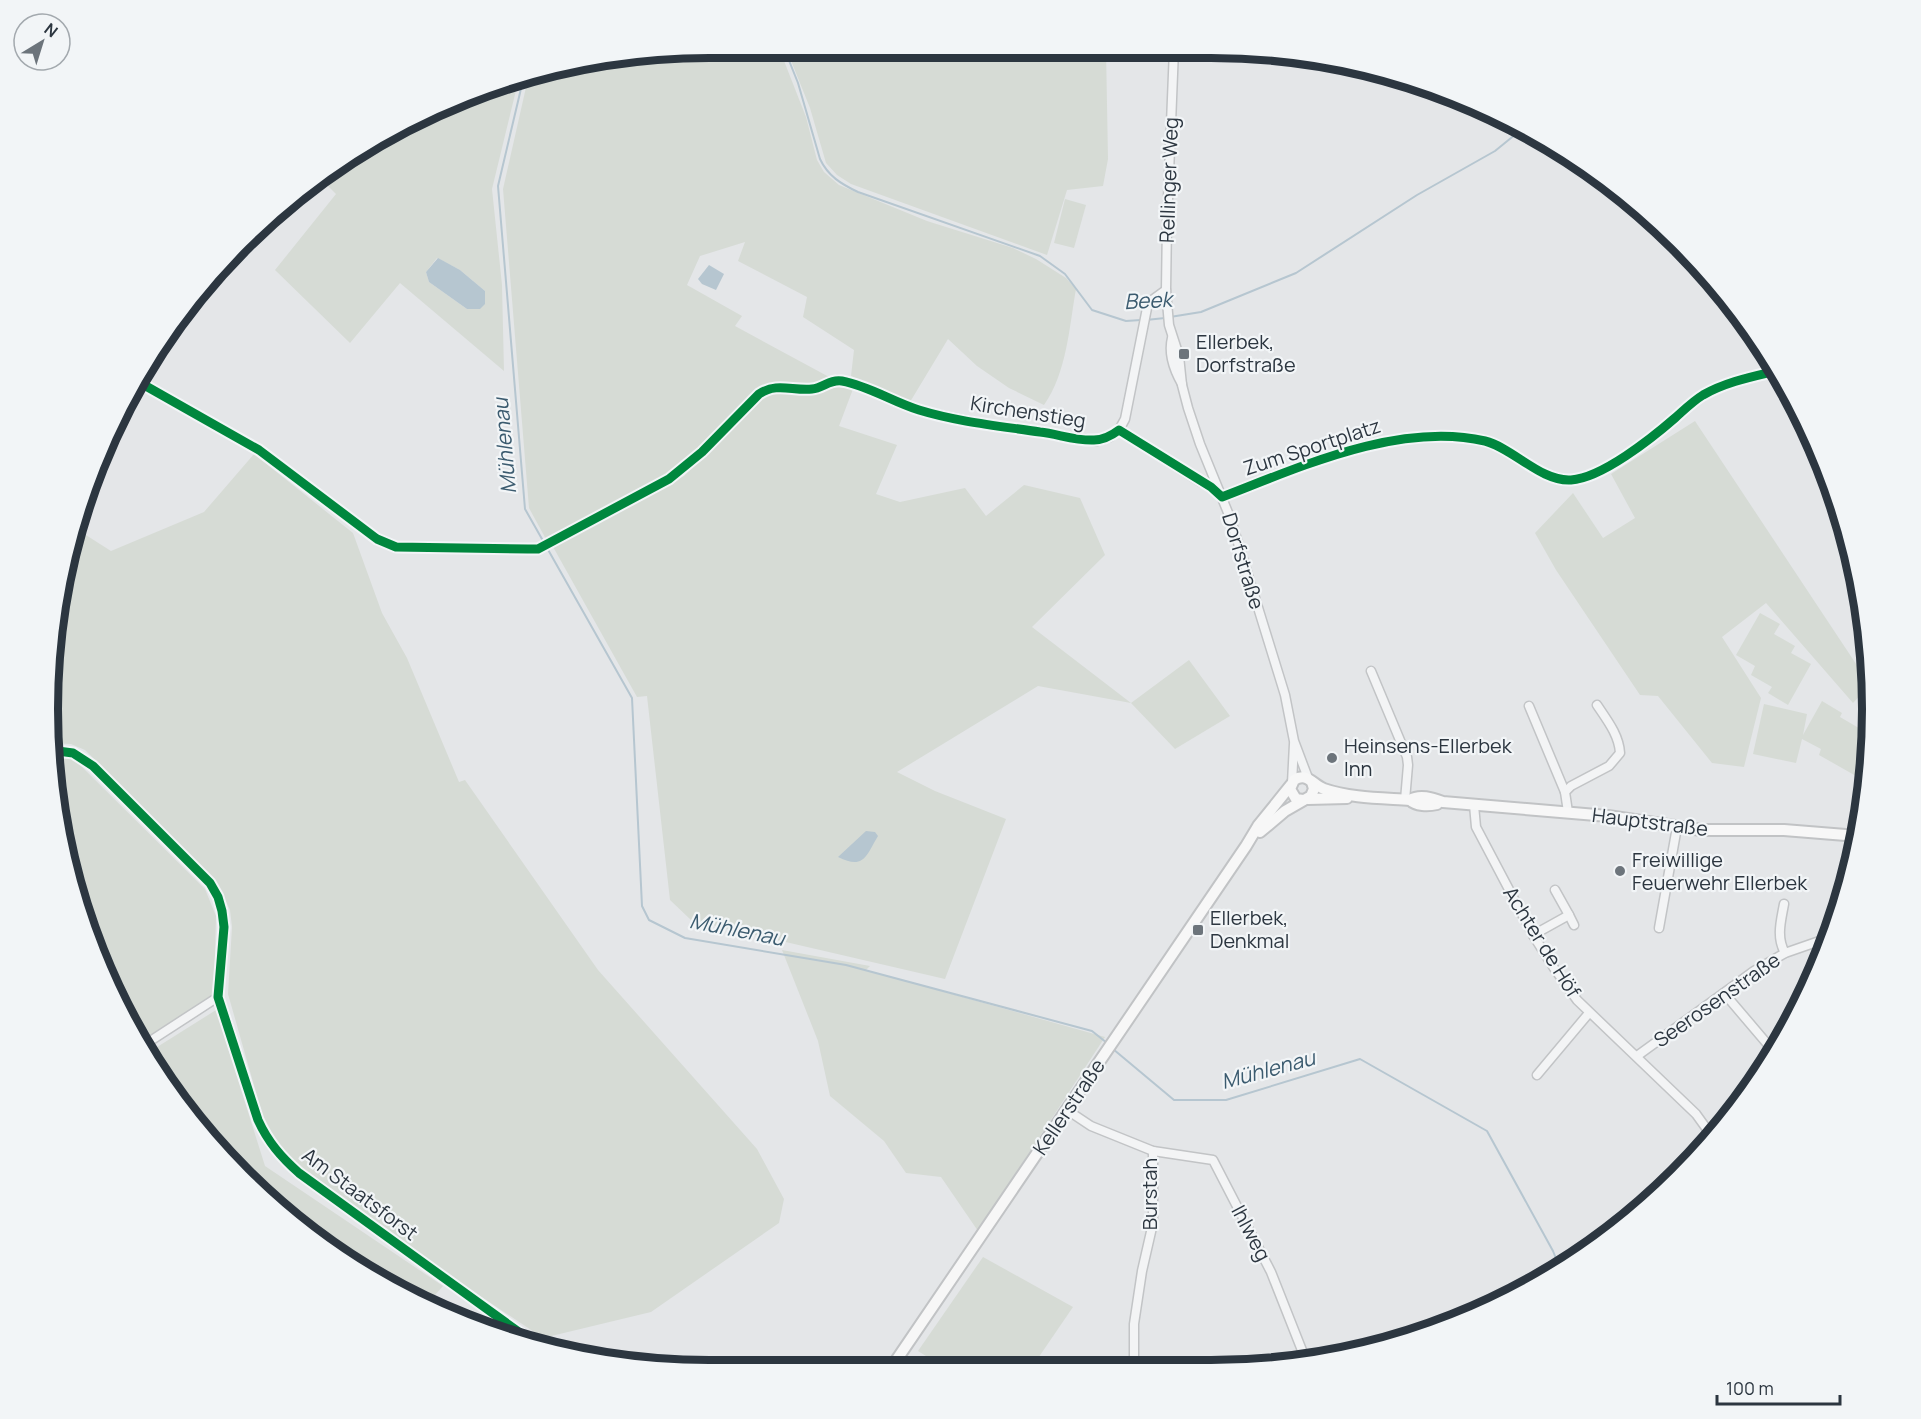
<svg xmlns="http://www.w3.org/2000/svg" width="1921" height="1419" font-family="Manrope,sans-serif">
	<rect width="100%" height="100%" fill="#e4e6e8"/>
	<!-- green -->
	<g fill="#d6dbd5" fill-rule="evenodd">
		<path d="M709,48H779L806,117L817,160L824,172L839,185L927,221L1013,248L1036,259L1066,278L1076,289C1069,328 1067,372 1044,405L1009,388L977,366L948,339L910,402L851,376L854,350L803,317L807,297L738,261L745,242L700,256L687,285L742,316L735,326L831,378C809,395 779,375 757,391C734,407 720,431 700,450C679,470 653,483 628,497C601,512 574,526 547,541L529,508L503,189L529,74L538,71Z"/>
		<polygon points="786,48 1106,49 1108,159 1103,186 1067,190 1047,255 851,184 837,175 826,163 810,108"/>
		<path d="M519,78L492,189L502,285L504,371L400,283L350,343L275,270L336,194L322,180L378,137ZM437,258L460,270L485,291L467,309L429,282L426,272Z"/>
		<polygon points="1065,199 1086,205 1074,248 1054,243"/>
		<polygon points="836,387 853,389 839,426 897,445 876,494 900,502 965,488 986,516 1024,485 1080,498 1105,555 1032,627 1131,703 1189,660 1230,716 1175,749 1131,703 1038,686 897,772 935,791 1006,819 945,979 691,920 670,900 647,696 637,697 552,545 684,476 763,395 780,391 813,395"/>
		<polygon points="1695,421 1870,685 1853,703 1766,603 1722,637 1761,698 1744,767 1712,763 1658,696 1640,695 1556,570 1535,533 1573,493 1603,538 1635,518 1611,474"/>
		<polygon points="254,454 353,533 382,613 407,658 459,782 465,780 598,970 757,1149 784,1199 779,1223 651,1312 543,1338 419,1255 283,1155 263,1117 228,994 232,927 230,910 215,879 85,750 71,744 50,743 61,581 78,530 111,551 204,512"/>
		<polygon points="1760,613 1780,624 1774,634 1795,646 1791,653 1811,664 1788,705 1768,693 1772,687 1751,675 1755,666 1736,655"/>
		<polygon points="1822,701 1842,713 1840,717 1869,734 1869,753 1856,776 1819,755 1821,749 1802,739 1796,763 1753,754 1764,704 1807,714 1803,735"/>
		<polygon points="50,758 74,759 205,889 216,916 214,994 138,1043 83,922"/>
		<polygon points="782,950 870,966 866,970 1105,1037 978,1231 941,1177 906,1173 884,1141 830,1096 818,1041"/>
		<polygon points="216,1010 265,1166 443,1286 427,1304 379,1283 274,1207 184,1112 146,1054"/>
		<polygon points="983,1257 1073,1307 1032,1367 945,1368 918,1351"/>
	</g>
	<!-- water -->
	<g fill="#b6c6d0">
		<polygon points="438,258 460,270 485,291 485,304 480,309 467,309 429,282 426,272"/>
		<polygon points="709,265 724,274 716,290 702,284 698,279"/>
		<path d="M866,831L875,832L878,836C866,856 864,870 838,857Z"/>
		<polygon points="1275,1353 1282,1355 1285,1359 1283,1365 1266,1366 1269,1356"/>
	</g>
	<g fill="none" stroke-linecap="round" stroke-linejoin="round">
		<!-- stream -->
		<g stroke="#b6c6d0" stroke-width="2">
			<path d="M784,48L798,83L820,159C828,176 841,184 858,192L1040,256L1065,274L1092,310L1126,321L1141,320"/>
			<polyline points="524,76 498,186 525,509 632,698 642,906 649,920 685,938 846,965 1092,1031 1107,1043"/>
			<polyline points="1170,317 1201,312 1296,273 1417,195 1495,151 1522,129"/>
			<polyline points="1146,320 1165,318"/>
			<polyline points="1113,1049 1174,1100 1226,1100 1360,1059 1487,1131 1553,1251 1559,1266"/>
		</g>
		<!-- minor casing -->
		<g stroke="#c2c4c6" stroke-width="11">
			<g id="minor">
				<polyline points="1174,49 1167,223 1166,290 1169,325 1179,356 1182,385 1188,408 1200,444 1231,520 1285,695 1294,741 1308,778"/>
				<path d="M1172,338C1168,354 1174,370 1182,384"/>
				<polyline points="838,380 856,384 920,411 984,424 1097,441 1110,437 1119,430 1201,482"/>
				<polyline points="137,381 259,450"/>
				<polyline points="1119,430 1125,419 1148,303 1166,290"/>
				<path d="M1222,497C1300,467 1400,421 1485,441C1513,448 1541,482 1571,480C1602,478 1652,438 1675,418C1684,410 1693,401 1703,395C1726,382 1751,377 1776,371"/>
				<polyline points="1371,671 1407,757 1408,765 1405,800"/>
				<polyline points="1529,706 1565,792"/>
				<path d="M50,750L73,753L93,766L210,883L218,897L222,911L224,927L218,997L258,1120C268,1142 281,1157 299,1173L534,1343"/>
				<polyline points="1292,783 1294,744"/>
				<polyline points="1474,805 1476,827 1533,935 1554,968 1577,1000 1696,1114 1714,1139"/>
				<path d="M1568,812L1565,792L1571,786L1609,766L1620,753C1619,735 1607,720 1597,705"/>
				<path d="M1784,904C1781,921 1776,937 1785,953"/>
				<polyline points="1569,915 1574,925"/>
				<polyline points="1659,928 1677,827"/>
				<polyline points="1533,935 1569,915 1555,890"/>
				<polyline points="1724,993 1775,1053"/>
				<polyline points="141,1047 218,997"/>
				<polyline points="1637,1056 1754,971 1785,953 1831,937"/>
				<polyline points="1537,1075 1589,1013"/>
				<polyline points="1067,1110 1091,1126 1153,1151 1213,1160 1271,1272 1307,1363"/>
				<polyline points="1134,1366 1134,1324 1142,1271 1153,1223 1153,1151"/>
			</g>
		</g>
		<!-- major casing -->
		<g stroke="#c1c3c5" stroke-width="14">
			<g id="major">
				<polyline points="1308,799 1347,798"/>
				<path d="M1303,800L1296,799L1290,789L1294,780C1307,772 1312,784 1324,789C1350,798 1382,798 1410,800C1416,806 1428,806 1437,804"/>
				<path d="M1410,800C1420,794 1432,798 1443,802L1608,816L1701,830H1784L1858,836"/>
				<polyline points="1260,832 1285,811 1311,796 1314,789 1312,782"/>
				<polyline points="891,1368 1246,846 1258,826 1291,785"/>
			</g>
		</g>
		<!-- minor -->
		<use href="#minor" stroke="#f3f4f5" stroke-width="8"/>
		<!-- major -->
		<use href="#major" stroke="#f7f7f7" stroke-width="10"/>
		<!-- cycleway casing -->
		<g stroke="#f2f5f7" stroke-width="13">
			<g id="cycleway">
				<path d="M137,381L259,450L377,539L396,547L528,549H538L669,479L702,452L759,394C777,382 792,391 812,389C823,388 830,379 842,381C869,386 893,402 919,410C958,422 1000,426 1040,432C1058,434 1076,441 1094,440C1104,440 1111,436 1119,430L1211,487L1222,497C1300,467 1400,421 1485,441C1513,448 1541,482 1571,480C1602,478 1652,438 1675,418C1684,410 1693,401 1703,395C1726,382 1751,377 1776,371"/>
				<path d="M50,750L73,753L93,766L210,883L218,897L222,911L224,927L218,997L258,1120C268,1142 281,1157 299,1173L534,1343"/>
			</g>
		</g>
		<!-- cycleway -->
		<use href="#cycleway" stroke="#00873e" stroke-width="9"/>
	</g>
	<!-- markers -->
	<g fill="#6c747b" stroke="#f2f5f7" stroke-width="2">
		<rect x="1178" y="348" width="12" height="12" rx="3"/>
		<circle cx="1332" cy="758" r="6"/>
		<circle cx="1620" cy="871" r="6"/>
		<rect x="1192" y="924" width="12" height="12" rx="3"/>
	</g>
	<g text-anchor="middle" stroke-width="4.5" stroke-linejoin="round" paint-order="stroke">
		<!-- street labels -->
		<g font-size="20" fill="#2c3640" stroke="#f2f5f7">
			<text transform="translate(1169 180) rotate(-88)" y="7">Rellinger Weg</text>
			<text transform="translate(1028 412) rotate(9)" y="7">Kirchenstieg</text>
			<text transform="translate(1312 447) rotate(-18)" y="7">Zum Sportplatz</text>
			<text transform="translate(1243 561) rotate(73)" y="7">Dorfstraße</text>
			<text transform="translate(1650 822) rotate(7)" y="7">Hauptstraße</text>
			<text transform="translate(1542 942) rotate(58)" y="7">Achter de Höf</text>
			<text transform="translate(1717 1000) rotate(-35)" y="7">Seerosenstraße</text>
			<text transform="translate(1069 1107) rotate(-56)" y="7">Kellerstraße</text>
			<text transform="translate(360 1194) rotate(37)" y="7">Am Staatsforst</text>
			<text transform="translate(1150 1194) rotate(-90)" y="7">Burstah</text>
			<text transform="translate(1251 1233) rotate(62)" y="7">Ihlweg</text>
		</g>
		<!-- poi labels -->
		<g font-size="20" fill="#2c3640" stroke="#f2f5f7" text-anchor="start">
			<text x="1196" y="349">Ellerbek,<tspan x="1196" dy="23">Dorfstraße</tspan></text>
			<text x="1344" y="753">Heinsens-Ellerbek<tspan x="1344" dy="23">Inn</tspan></text>
			<text x="1632" y="867">Freiwillige<tspan x="1632" dy="23">Feuerwehr Ellerbek</tspan></text>
			<text x="1210" y="925">Ellerbek,<tspan x="1210" dy="23">Denkmal</tspan></text>
		</g>
		<!-- water labels -->
		<g font-size="21" font-style="italic" fill="#3b5b6f" stroke="#f2f5f7">
			<text transform="translate(1148 301) rotate(-3)" y="7">Beek</text>
			<text transform="translate(505 446) rotate(-95)" y="7">Mühlenau</text>
			<text transform="translate(737 930) rotate(11)" y="7">Mühlenau</text>
			<text transform="translate(1268 1070) rotate(-15)" y="7">Mühlenau</text>
		</g>
	</g>
	<!-- crop -->
	<path d="M0 0H1921V1419H0ZM709 58H1211A651 651 0 0 1 1862 709V709A651 651 0 0 1 1211 1360H709A651 651 0 0 1 58 709V709A651 651 0 0 1 709 58Z" fill="#f2f5f7" fill-rule="evenodd"/>
	<path fill="none" stroke="#2c3640" stroke-width="8" d="M709 58H1211A651 651 0 0 1 1862 709V709A651 651 0 0 1 1211 1360H709A651 651 0 0 1 58 709V709A651 651 0 0 1 709 58Z"/>
	<!-- north arrow -->
	<g transform="translate(42 42) rotate(38)"><circle r="28" fill="#f2f5f7" stroke="#a3a9ae" stroke-width="1.5"/>
	<path d="M0-4.5L10 22L0 15L-10 22Z" fill="#6c747b"/>
	<text y="-9" font-size="16" font-weight="bold" text-anchor="middle" fill="#2c3640">N</text>
	</g>
	<!-- scale -->
	<path d="M1717 1395v9h123v-9" fill="none" stroke="#2c3640" stroke-width="3"/>
	<text x="1726" y="1395" font-size="18" fill="#2c3640" stroke="#f2f5f7" stroke-width="4.5" paint-order="stroke">100 m</text>
</svg>
